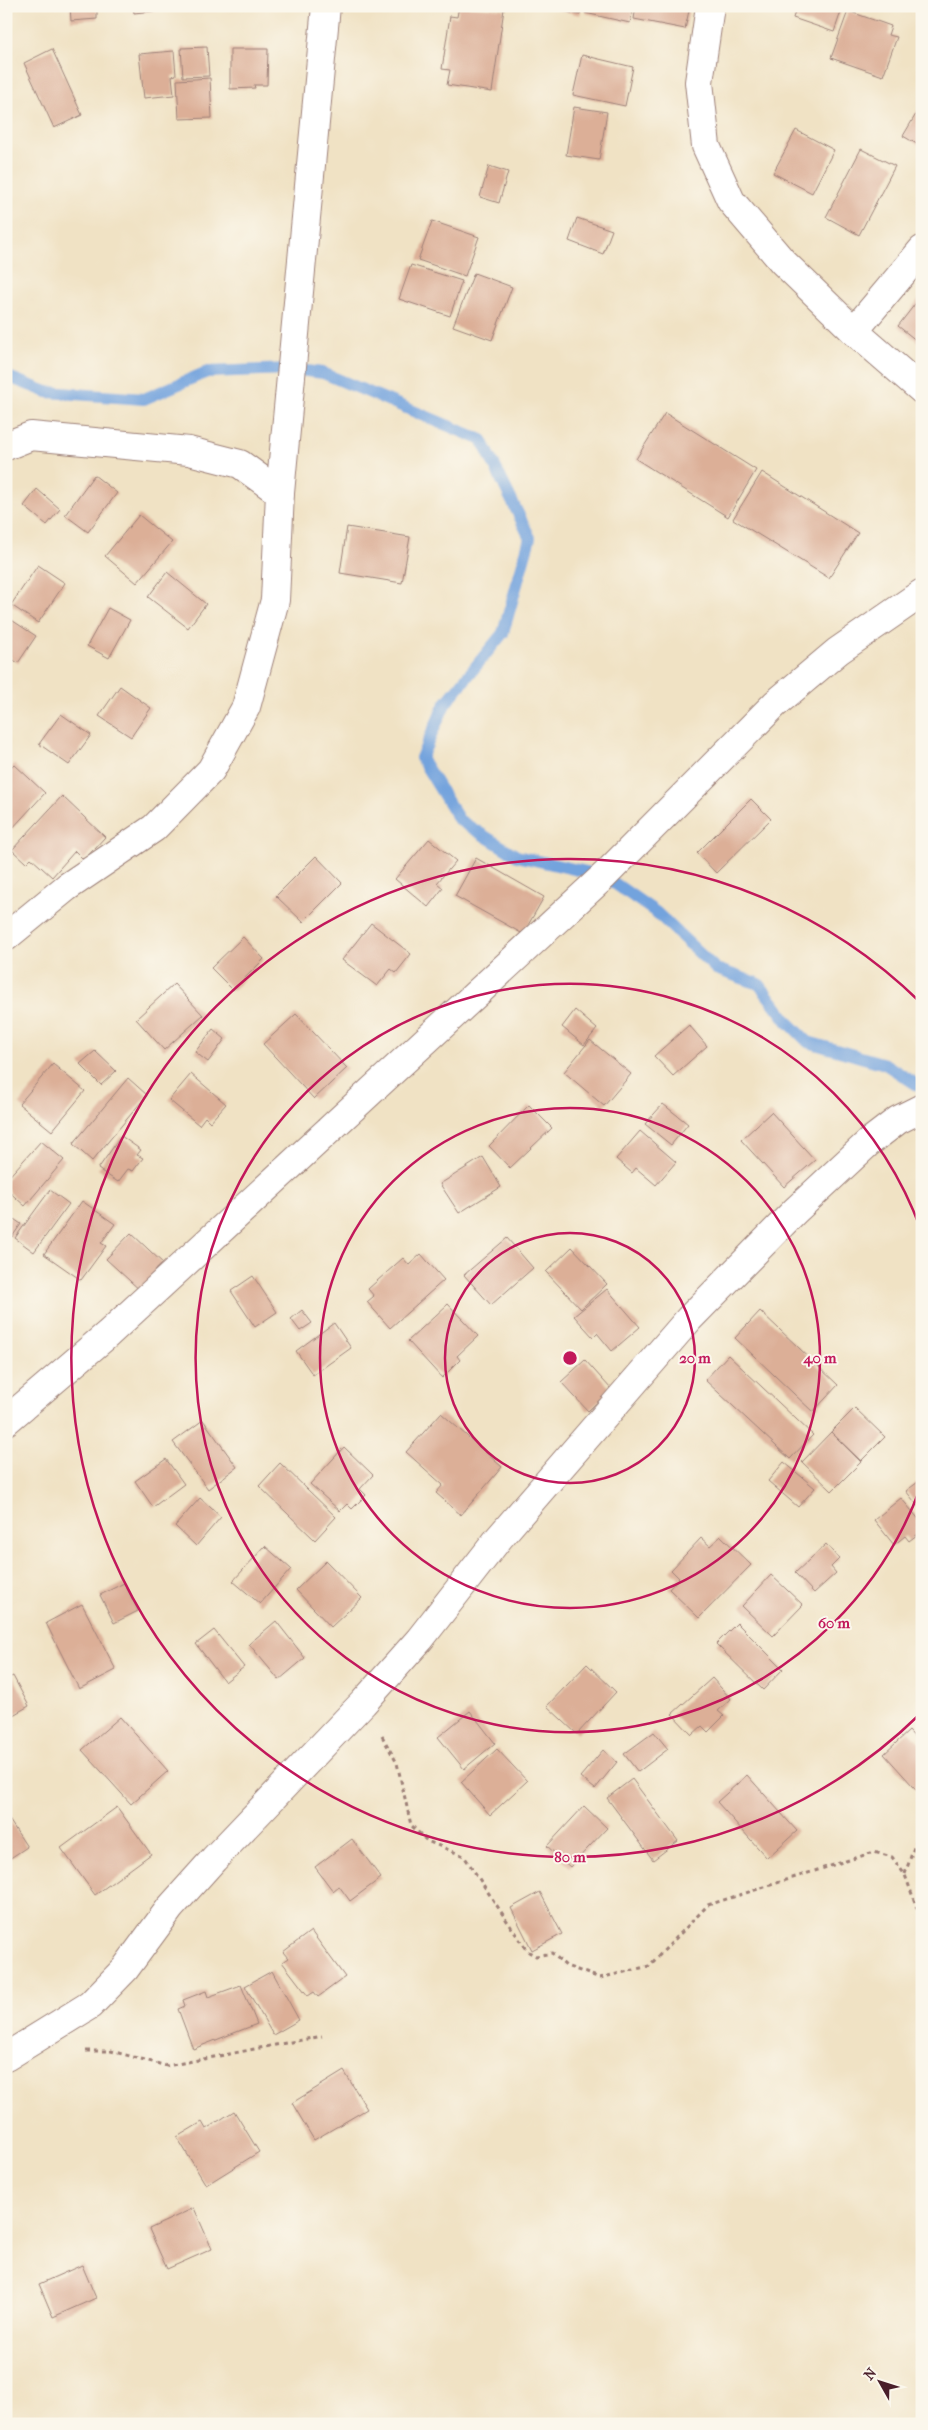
<svg xmlns="http://www.w3.org/2000/svg" width="928" height="2430" font-family="'IM FELL French Canon',serif">
	<rect width="100%" height="100%" fill="#fbf7ec"/>
	<filter id="ink" filterUnits="userSpaceOnUse"><feTurbulence type="fractalNoise" baseFrequency=".02" numOctaves="2"/><feDisplacementMap in="SourceGraphic" scale="10" xChannelSelector="R" yChannelSelector="G"/><feConvolveMatrix kernelMatrix="1 2 1 2 8 2 1 2 1" color-interpolation-filters="sRGB"/></filter>
	<filter id="wash" filterUnits="userSpaceOnUse"><feTurbulence type="fractalNoise" baseFrequency=".0096" numOctaves="4" result="noise"/><feDisplacementMap in="SourceGraphic" scale="20" xChannelSelector="R" yChannelSelector="G"/><feGaussianBlur stdDeviation="1.12" result="paint"/><feColorMatrix in="noise" values="0 0 0 0 0 0 0 0 0 0 0 0 0 0 0 0 0 1.4 0 .05"/><feComposite in="paint" operator="in"/></filter>
	<g filter="url(#wash)">
		<rect width="100%" height="100%" fill="#f0e2c4"/>
		<g fill="none" stroke-linecap="round" stroke-linejoin="round">
			<!-- stream -->
			<polyline stroke="#73a3dd" stroke-width="12" points="6,376 47,392 144,399 207,372 291,369 323,373 482,440 530,538 503,633 445,704 421,758 459,820 517,856 604,876 657,913 716,969 759,984 788,1022 808,1042 885,1064 922,1088"/>
		</g>
		<g id="blocks">
			<!-- building -->
			<g fill="#dcaf97">
				<polygon points="70,6 97,6 97,19 71,21"/>
				<polygon points="133,6 172,6 172,9 134,13"/>
				<polygon points="459,6 504,9 492,92 447,85 450,70 442,69 450,16 457,17"/>
				<polygon points="544,6 582,6 580,15"/>
				<polygon points="587,6 634,6 630,23 585,13"/>
				<polygon points="636,6 690,6 685,29 634,19"/>
				<polygon points="797,6 843,6 834,32 793,18"/>
				<polygon points="848,11 891,26 888,35 897,37 883,76 831,58"/>
				<polygon points="207,47 209,76 183,77 181,48"/>
				<polygon points="52,49 82,115 54,128 24,63"/>
				<polygon points="230,49 268,49 267,85 254,85 255,88 230,89"/>
				<polygon points="174,51 176,75 172,76 174,95 144,98 139,54"/>
				<polygon points="582,55 633,67 625,106 573,95"/>
				<polygon points="210,78 212,118 179,119 177,80"/>
				<polygon points="922,104 922,147 903,136"/>
				<polygon points="574,107 607,112 599,160 566,155"/>
				<polygon points="796,130 834,150 812,193 773,173"/>
				<polygon points="861,149 895,166 859,235 826,217"/>
				<polygon points="489,166 508,172 499,203 480,197"/>
				<polygon points="577,218 612,230 603,254 569,241"/>
				<polygon points="432,221 479,237 465,276 418,260"/>
				<polygon points="411,265 462,281 450,316 399,299"/>
				<polygon points="474,273 512,287 492,340 453,326"/>
				<polygon points="922,295 922,345 898,326"/>
				<polygon points="665,413 756,470 728,517 636,459"/>
				<polygon points="762,472 858,533 829,578 733,519"/>
				<polygon points="94,475 117,493 88,532 65,515"/>
				<polygon points="37,489 60,509 47,525 24,506"/>
				<polygon points="139,515 172,542 137,583 105,556"/>
				<polygon points="347,527 410,537 402,583 340,573"/>
				<polygon points="38,565 65,583 38,623 11,605"/>
				<polygon points="167,572 206,604 188,628 148,597"/>
				<polygon points="108,608 130,620 109,658 87,646"/>
				<polygon points="10,619 36,636 18,663 6,655 6,624"/>
				<polygon points="120,686 151,708 131,737 99,716"/>
				<polygon points="61,714 91,735 69,765 39,744"/>
				<polygon points="14,764 45,793 10,831 6,828 6,772"/>
				<polygon points="62,796 105,837 84,860 75,851 52,877 31,858 26,863 12,850"/>
				<polygon points="751,799 771,819 716,873 697,853"/>
				<polygon points="429,839 456,861 437,883 443,888 428,907 395,879"/>
				<polygon points="316,856 342,883 303,922 276,896"/>
				<polygon points="476,858 544,897 523,934 455,896"/>
				<polygon points="371,923 411,954 396,973 391,969 377,986 342,960"/>
				<polygon points="243,937 264,959 233,990 211,968"/>
				<polygon points="174,984 203,1015 164,1050 136,1019"/>
				<polygon points="575,1010 597,1029 584,1045 562,1027"/>
				<polygon points="296,1014 347,1068 314,1099 263,1044"/>
				<polygon points="689,1025 707,1046 673,1076 654,1056"/>
				<polygon points="213,1029 225,1039 208,1062 195,1052"/>
				<polygon points="590,1040 631,1074 604,1106 564,1072"/>
				<polygon points="95,1051 116,1071 101,1085 80,1064"/>
				<polygon points="53,1064 85,1091 52,1131 19,1104"/>
				<polygon points="191,1074 226,1104 210,1122 205,1117 199,1125 169,1100"/>
				<polygon points="128,1078 147,1095 92,1161 73,1144"/>
				<polygon points="663,1104 688,1124 671,1145 645,1124"/>
				<polygon points="529,1105 552,1128 510,1168 489,1146"/>
				<polygon points="771,1112 815,1160 784,1187 741,1140"/>
				<polygon points="640,1131 676,1162 656,1185 636,1168 632,1173 616,1159"/>
				<polygon points="121,1136 141,1150 137,1155 143,1158 133,1171 128,1169 118,1182 98,1169"/>
				<polygon points="41,1141 64,1160 25,1206 6,1189 6,1180"/>
				<polygon points="483,1157 501,1187 459,1213 440,1184"/>
				<polygon points="50,1190 69,1204 34,1252 15,1238"/>
				<polygon points="82,1201 115,1224 101,1243 106,1246 81,1280 44,1254"/>
				<polygon points="11,1217 21,1224 12,1237 6,1233 6,1223"/>
				<polygon points="131,1233 166,1266 142,1292 106,1259"/>
				<polygon points="507,1238 533,1268 491,1305 464,1275"/>
				<polygon points="572,1247 607,1284 581,1309 546,1272"/>
				<polygon points="421,1254 444,1280 390,1328 367,1302 374,1296 368,1289 403,1258 409,1265"/>
				<polygon points="253,1276 277,1312 255,1327 231,1291"/>
				<polygon points="607,1289 640,1327 612,1351 597,1333 593,1337 574,1316"/>
				<polygon points="448,1304 478,1336 457,1356 460,1360 442,1378 408,1341"/>
				<polygon points="302,1310 312,1323 300,1331 291,1319"/>
				<polygon points="760,1311 838,1385 813,1412 735,1338"/>
				<polygon points="334,1323 351,1348 313,1375 296,1351"/>
				<polygon points="728,1355 813,1435 790,1459 705,1380"/>
				<polygon points="585,1360 611,1389 588,1411 561,1382"/>
				<polygon points="855,1408 885,1437 861,1461 831,1432"/>
				<polygon points="441,1413 502,1467 461,1515 436,1493 443,1485 406,1452"/>
				<polygon points="203,1420 237,1467 208,1489 173,1442"/>
				<polygon points="831,1432 861,1462 832,1491 802,1462"/>
				<polygon points="344,1447 373,1475 360,1489 366,1495 352,1509 347,1504 340,1511 310,1484"/>
				<polygon points="166,1459 184,1484 153,1507 135,1481"/>
				<polygon points="784,1462 815,1488 798,1507 768,1481"/>
				<polygon points="280,1463 336,1517 315,1540 259,1486"/>
				<polygon points="922,1479 922,1511 906,1491"/>
				<polygon points="200,1498 221,1517 196,1546 175,1526"/>
				<polygon points="901,1498 922,1523 922,1531 909,1541 905,1536 894,1545 874,1520"/>
				<polygon points="721,1536 751,1565 699,1618 669,1589 679,1578 671,1570 701,1538 710,1546"/>
				<polygon points="826,1544 839,1559 831,1567 836,1573 814,1593 795,1573"/>
				<polygon points="265,1546 291,1569 260,1604 233,1581"/>
				<polygon points="326,1561 362,1598 331,1627 296,1590"/>
				<polygon points="771,1575 803,1605 773,1636 742,1606"/>
				<polygon points="124,1583 138,1611 114,1623 100,1595"/>
				<polygon points="82,1604 116,1670 79,1689 46,1623"/>
				<polygon points="276,1621 305,1658 279,1680 249,1644"/>
				<polygon points="737,1623 783,1669 763,1690 716,1644"/>
				<polygon points="214,1630 244,1667 225,1682 196,1644"/>
				<polygon points="587,1664 616,1692 577,1734 547,1706"/>
				<polygon points="13,1676 29,1706 6,1719 6,1679"/>
				<polygon points="712,1678 731,1699 718,1711 724,1716 708,1732 702,1726 692,1735 672,1714"/>
				<polygon points="470,1711 495,1743 464,1769 438,1737"/>
				<polygon points="120,1717 168,1771 131,1804 82,1750"/>
				<polygon points="909,1731 922,1745 922,1796 884,1754"/>
				<polygon points="654,1732 668,1749 638,1772 624,1754"/>
				<polygon points="497,1749 527,1781 490,1815 461,1782"/>
				<polygon points="603,1750 617,1762 595,1789 580,1777"/>
				<polygon points="747,1775 797,1831 767,1858 717,1802"/>
				<polygon points="632,1779 678,1841 653,1860 607,1798"/>
				<polygon points="584,1806 607,1828 570,1867 547,1846"/>
				<polygon points="117,1807 151,1854 95,1895 61,1848"/>
				<polygon points="6,1815 27,1847 6,1861"/>
				<polygon points="352,1839 381,1878 350,1901 339,1886 333,1891 315,1867"/>
				<polygon points="540,1892 562,1934 532,1950 511,1908"/>
				<polygon points="311,1931 345,1977 318,1997 314,1992 308,1996 282,1962 288,1958 283,1952"/>
				<polygon points="272,1971 299,2020 273,2035 245,1986"/>
				<polygon points="241,1985 257,2024 193,2049 178,2009 185,2006 183,2000 206,1991 208,1997"/>
				<polygon points="344,2071 367,2109 314,2140 292,2103"/>
				<polygon points="234,2111 259,2152 206,2185 177,2137 202,2122 206,2129"/>
				<polygon points="194,2208 212,2249 167,2269 149,2229"/>
				<polygon points="82,2265 96,2298 53,2317 39,2284"/>
			</g>
		</g>
	</g>
	<g filter="url(#ink)">
		<use href="#blocks" fill-opacity="0" stroke="#9d8078" stroke-width="1"/>
		<g fill="none" stroke-linecap="round" stroke-linejoin="round">
			<!-- minor casing -->
			<g stroke="#9d8078" stroke-width="30">
				<g id="minor">
					<polyline points="710,6 699,82 706,146 731,201 783,262 854,331 922,390"/>
					<polyline points="854,331 922,250"/>
					<polyline points="6,446 31,436 189,451 240,464 280,493"/>
					<polyline points="6,937 67,887 154,828 211,770 246,707 275,600 280,493 326,6"/>
					<polyline points="6,1421 108,1334 604,876 775,704 838,651 922,593"/>
					<polyline points="6,2057 90,2005 125,1969 170,1908 214,1859 363,1703 420,1639 499,1538 689,1319 795,1211 868,1143 898,1120 922,1108"/>
				</g>
			</g>
			<!-- path -->
			<g stroke="#9d8078" stroke-width="3" stroke-dasharray="4 4" stroke-linecap="butt">
				<polyline points="382,1736 397,1763 411,1825 427,1841 464,1856 527,1951 536,1956 552,1953 566,1966 600,1978 649,1966 708,1905 874,1852 892,1857 905,1875 922,1922"/>
				<polyline points="905,1874 915,1844 922,1838"/>
				<polyline points="86,2051 111,2051 167,2066 322,2036"/>
			</g>
			<!-- minor -->
			<use href="#minor" stroke="#fff" stroke-width="28"/>
		</g>
	</g>
	<!-- distance rings -->
	<g fill="none" stroke="#c2185b" stroke-width="2.5">
		<circle cx="570" cy="1358" r="125"/>
		<circle cx="570" cy="1358" r="250"/>
		<path d="M921 1486A374 374 0 1 1 921 1230"/>
		<path d="M920 1714A499 499 0 1 1 920 1002"/>
	</g>
	<circle cx="570" cy="1358" r="8" fill="#c2185b" stroke="#fbf7ec" stroke-width="2.5"/>
	<g font-size="15" text-anchor="middle" font-weight="bold" fill="#c2185b" stroke="#fbf7ec" stroke-width="4" stroke-linejoin="round" paint-order="stroke">
		<text x="695" y="1363">20 m</text>
		<text x="820" y="1363">40 m</text>
		<text x="834" y="1628">60 m</text>
		<text x="570" y="1862">80 m</text>
	</g>
	<!-- margin -->
	<rect width="928" height="2430" fill="none" stroke="#fbf7ec" stroke-width="25"/>
	<!-- north arrow -->
	<g transform="translate(880 2382) rotate(309)" stroke="#fbf7ec" stroke-width="4" paint-order="stroke">
	<path d="M0-4L9 19L0 12L-9 19Z" fill="#4a1f2b"/>
	<text y="-8" font-size="14" font-weight="bold" text-anchor="middle" fill="#4a1f2b">N</text>
	</g>
</svg>
